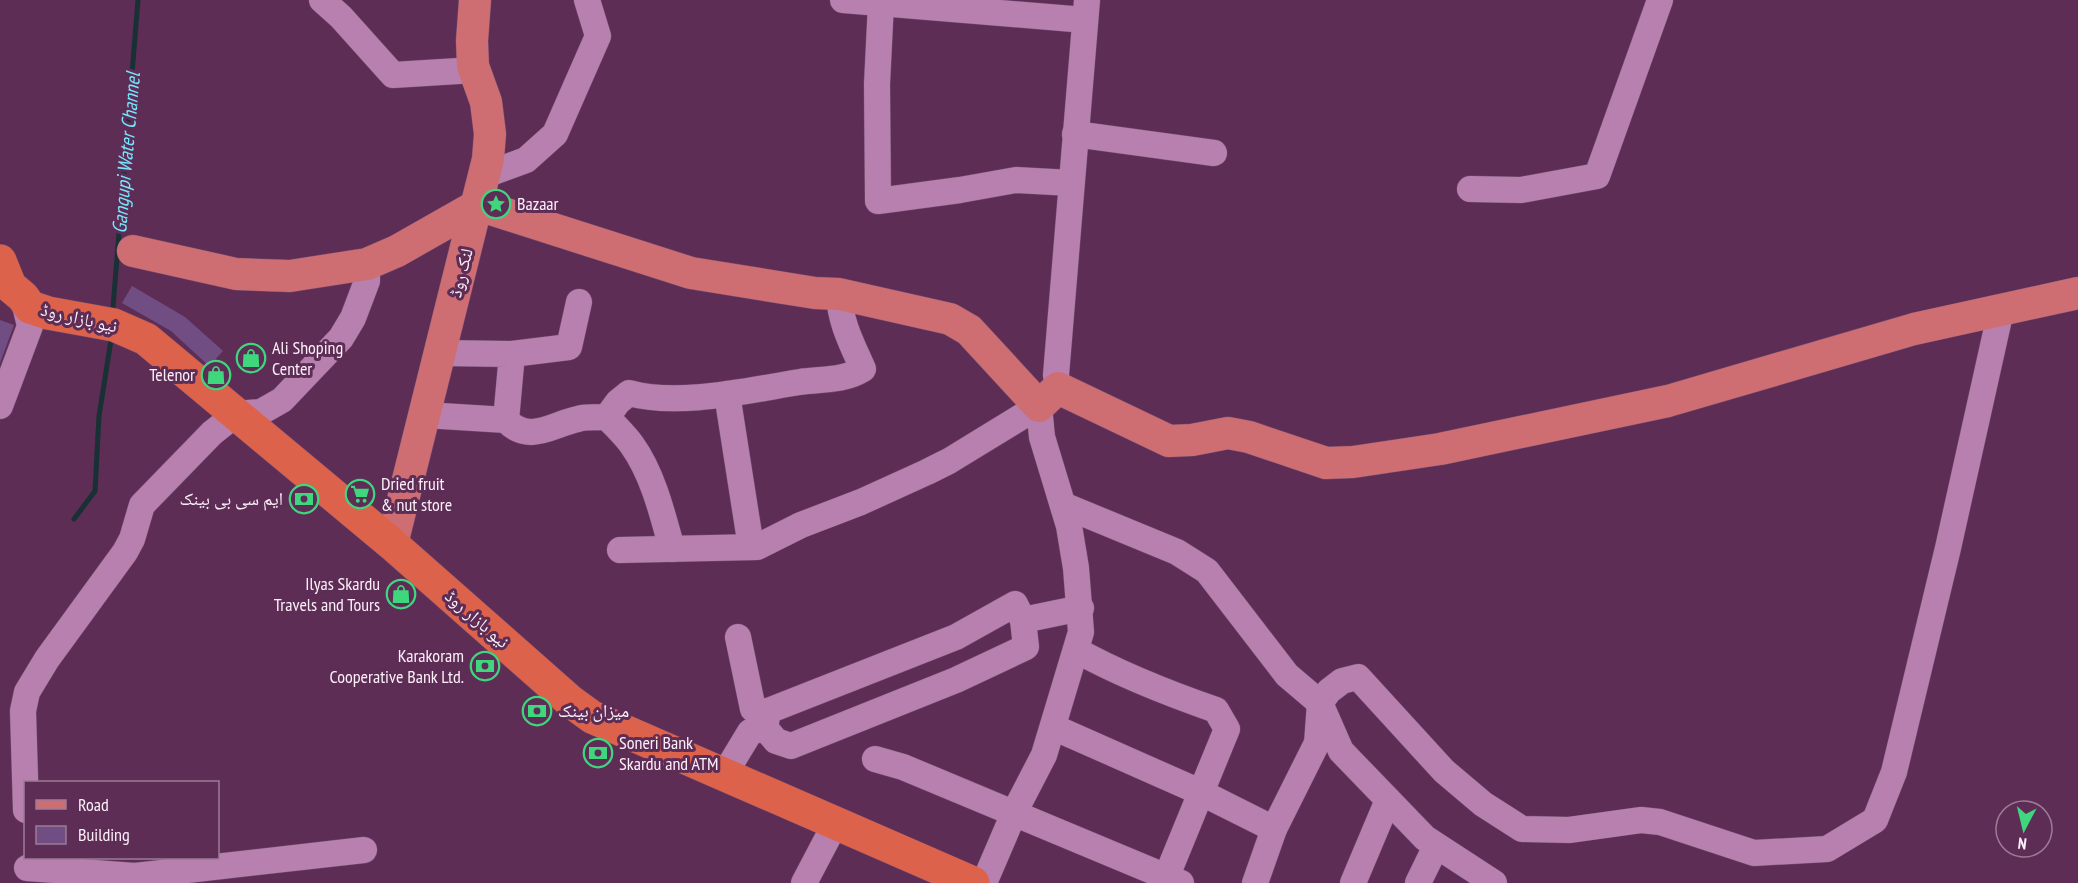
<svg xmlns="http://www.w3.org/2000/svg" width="2078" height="883" font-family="'PT Sans Narrow','Noto Naskh Arabic',sans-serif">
	<rect width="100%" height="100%" fill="#5d2d56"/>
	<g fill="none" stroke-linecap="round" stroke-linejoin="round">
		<!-- stream -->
		<g stroke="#193035" stroke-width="5">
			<polyline points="113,307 138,0"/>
			<polyline points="74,519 95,491 99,416 111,340"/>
		</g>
	</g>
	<!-- building -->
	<g fill="#704e83">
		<polygon points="132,286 185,317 223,351 209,366 171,331 122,303"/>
		<polygon points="0,320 14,325 0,363"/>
	</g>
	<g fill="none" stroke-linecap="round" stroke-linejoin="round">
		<!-- minor casing -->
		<g stroke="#714c6c" stroke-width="27">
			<g id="minor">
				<polyline points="322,0 341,17 393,75 475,70"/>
				<polyline points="843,0 1085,20"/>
				<polyline points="881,3 877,84 878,201 960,190 1016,180 1071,183"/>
				<polyline points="1075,134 1214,153"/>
				<polyline points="485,175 526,160 555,134 598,36 587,0"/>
				<polyline points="1470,189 1521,190 1597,176 1660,0"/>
				<polyline points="512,354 569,347 579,302"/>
				<polyline points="1058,388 1056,375 1087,0"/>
				<polyline points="727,394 751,547"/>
				<polyline points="0,406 30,326 23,297"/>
				<polyline points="425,415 506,420 512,354 441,353"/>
				<path d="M607,417L618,402L629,393C679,407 749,390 800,382C821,379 844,381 863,369C852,344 840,322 839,294"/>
				<path d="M506,420C529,445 553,424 578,419C587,416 598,418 607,417C615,426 625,435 632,445C653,474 663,516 672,549"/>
				<polyline points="1063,505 1177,552 1207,571 1287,675 1320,703 1341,751 1425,838 1494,883"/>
				<polyline points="620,550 757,547 801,525 861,502 927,472 949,461 1039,406 1042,437 1069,526 1076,568 1081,632 1044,755 1014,813 984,883"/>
				<polyline points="738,637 753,709 760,715 768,711"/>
				<path d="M1076,650C1121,675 1167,693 1216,710L1227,729L1166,878"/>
				<polyline points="1053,727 1200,792 1274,829"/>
				<polyline points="765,728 768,711 956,637 1015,604 1023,620"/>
				<polyline points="875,759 903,767 1181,883"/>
				<polyline points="724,775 750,732 765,728 776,741 791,746 956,680 1026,647 1023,620 1081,608"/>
				<polyline points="26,810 23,711 27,692 47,659 125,552 132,539 142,505 212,433 236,414 261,412 282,400 341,338 353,318 367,281 367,264"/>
				<polyline points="27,868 135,876 364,850"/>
				<polyline points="804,883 835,824"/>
				<polyline points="1255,883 1274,829 1317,743 1320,703 1329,691 1342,681 1358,677 1444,771 1483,804 1522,829 1569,830 1641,820 1660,822 1754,853 1827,849 1875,820 1894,772 1948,548 2001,310"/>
				<polyline points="1353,883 1388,800"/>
				<polyline points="1418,883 1436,846"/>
			</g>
		</g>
		<!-- major casing -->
		<g stroke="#714c6c" stroke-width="33">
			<g id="major">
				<polyline points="133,251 236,274 290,276 367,264 397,251 478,205 691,273 815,293 839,294 950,319 969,330 1039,406 1058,388 1169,441 1192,440 1228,433 1249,437 1326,463 1353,462 1440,449 1668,401 1914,329 2078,293"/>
				<polyline points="392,544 488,159 490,134 486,102 473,66 472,41 475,0"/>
			</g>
		</g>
		<!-- highway casing -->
		<g stroke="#714c6c" stroke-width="34">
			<polyline id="highway" points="0,261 10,286 23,297 30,307 48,313 114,325 146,339 392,544 570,701 592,717 973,883"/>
		</g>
		<!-- minor -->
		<use href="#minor" stroke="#b780ae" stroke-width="26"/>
		<!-- major -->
		<use href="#major" stroke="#ce6e73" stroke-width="32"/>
		<!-- highway -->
		<use href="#highway" stroke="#dd624b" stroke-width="33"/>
	</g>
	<!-- icons -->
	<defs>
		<g id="sight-ring" transform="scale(1.5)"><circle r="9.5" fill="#5d2d56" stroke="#3fd77d" stroke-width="1.5"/><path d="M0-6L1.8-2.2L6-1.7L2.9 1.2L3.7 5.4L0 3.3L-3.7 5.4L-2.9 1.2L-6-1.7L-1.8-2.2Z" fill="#3fd77d"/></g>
		<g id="shop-ring" transform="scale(1.5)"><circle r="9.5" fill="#5d2d56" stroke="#3fd77d" stroke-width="1.5"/><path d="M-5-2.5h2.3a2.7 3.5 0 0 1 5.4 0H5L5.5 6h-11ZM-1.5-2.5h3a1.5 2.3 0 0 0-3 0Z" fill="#3fd77d"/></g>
		<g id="supermarket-ring" transform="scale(1.5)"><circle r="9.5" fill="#5d2d56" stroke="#3fd77d" stroke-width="1.5"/><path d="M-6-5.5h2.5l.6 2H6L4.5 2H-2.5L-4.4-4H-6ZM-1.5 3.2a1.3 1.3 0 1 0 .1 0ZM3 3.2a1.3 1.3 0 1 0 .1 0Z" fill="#3fd77d"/></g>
		<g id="bank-ring" transform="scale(1.5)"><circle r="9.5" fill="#5d2d56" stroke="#3fd77d" stroke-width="1.5"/><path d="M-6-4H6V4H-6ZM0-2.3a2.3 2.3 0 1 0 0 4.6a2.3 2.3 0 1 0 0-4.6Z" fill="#3fd77d"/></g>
	</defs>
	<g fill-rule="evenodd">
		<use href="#sight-ring" x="496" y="204"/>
		<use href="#shop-ring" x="251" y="358"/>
		<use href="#shop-ring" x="216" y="375"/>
		<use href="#supermarket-ring" x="360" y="494"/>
		<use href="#bank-ring" x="304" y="499"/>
		<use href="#shop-ring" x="401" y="594"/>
		<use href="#bank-ring" x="485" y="666"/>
		<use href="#bank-ring" x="537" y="711"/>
		<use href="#bank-ring" x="598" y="753"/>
	</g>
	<g text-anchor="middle" stroke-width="6" stroke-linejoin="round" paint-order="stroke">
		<!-- poi labels -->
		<g font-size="18" fill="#fcf0f9" stroke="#5d2d56" text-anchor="start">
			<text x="517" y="210">Bazaar</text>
			<text x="272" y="354">Ali Shoping<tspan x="272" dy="21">Center</tspan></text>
			<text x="195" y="381" text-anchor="end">Telenor</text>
			<text x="381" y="490">Dried fruit<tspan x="381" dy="21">&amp; nut store</tspan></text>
			<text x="283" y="505" text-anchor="end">ایم سی بی بینک</text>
			<text x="380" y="590" text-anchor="end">Ilyas Skardu<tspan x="380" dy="21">Travels and Tours</tspan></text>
			<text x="464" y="662" text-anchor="end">Karakoram<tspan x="464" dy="21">Cooperative Bank Ltd.</tspan></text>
			<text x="558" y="717">میزان بینک</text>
			<text x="619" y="749">Soneri Bank<tspan x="619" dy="21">Skardu and ATM</tspan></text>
		</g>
		<!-- street labels -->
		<g font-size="18" fill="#fcf0f9" stroke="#5d2d56">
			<text transform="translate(461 273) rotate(-76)" y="6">لنک روڈ</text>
			<text transform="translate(79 318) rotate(13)" y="6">نیو بازار روڈ</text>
			<text transform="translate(477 619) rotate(41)" y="6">نیو بازار روڈ</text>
		</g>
		<!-- water labels -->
		<g font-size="20" font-style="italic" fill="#75e7fe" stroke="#5d2d56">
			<text transform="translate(126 153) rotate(-85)" y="7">Gangupi Water Channel</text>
		</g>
	</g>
	<!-- legend -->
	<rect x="24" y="781" width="195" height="78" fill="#5d2d56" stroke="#9d7b97" stroke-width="1.5"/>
	<rect x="36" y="800" width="30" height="9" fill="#ce6e73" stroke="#9d7b97" stroke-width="1.5"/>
	<text x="78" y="811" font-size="18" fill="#fcf0f9">Road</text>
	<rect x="36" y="826" width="30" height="18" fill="#704e83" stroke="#9d7b97" stroke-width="1.5"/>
	<text x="78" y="841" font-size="18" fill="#fcf0f9">Building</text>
	<!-- north arrow -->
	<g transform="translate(2024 829) rotate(187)"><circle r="28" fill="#5d2d56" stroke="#9d7b97" stroke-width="1.5"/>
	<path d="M0-4.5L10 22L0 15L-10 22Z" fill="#3fd77d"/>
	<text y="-9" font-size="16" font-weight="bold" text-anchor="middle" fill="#fcf0f9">N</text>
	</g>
</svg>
